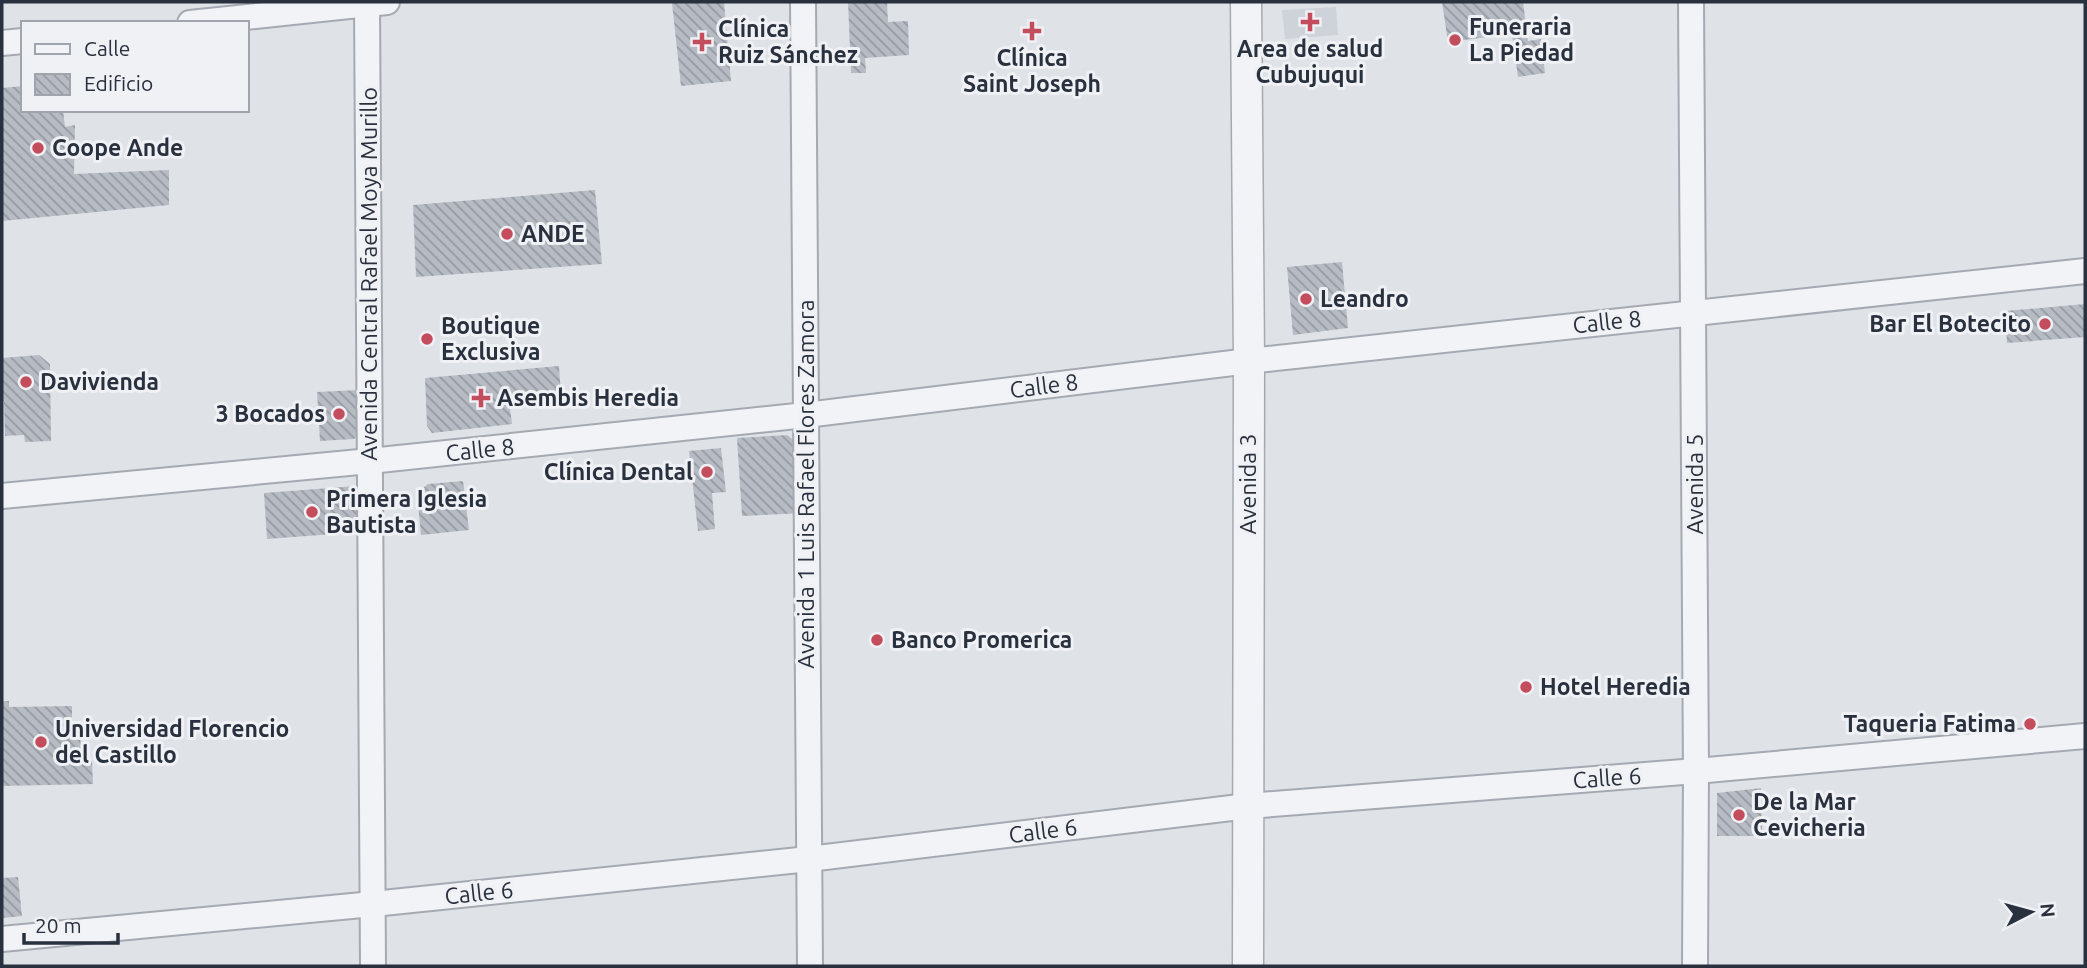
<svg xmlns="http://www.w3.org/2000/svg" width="2087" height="968" font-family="Ubuntu,sans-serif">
	<defs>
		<pattern id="building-back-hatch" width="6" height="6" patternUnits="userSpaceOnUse" patternTransform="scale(1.75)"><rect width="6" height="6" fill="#b7bcc4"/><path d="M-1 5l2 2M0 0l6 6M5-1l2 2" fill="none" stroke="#9599a1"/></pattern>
	</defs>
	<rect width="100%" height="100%" fill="#dfe3e8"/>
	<!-- built -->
	<polygon fill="#ced2d9" points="1336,7 1338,35 1285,39 1282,10"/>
	<!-- building -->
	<g fill="url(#building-back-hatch)">
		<polygon points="689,2 724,2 731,81 681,86 672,3"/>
		<polygon points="848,2 887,2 888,22 908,21 909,55 865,58 866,73 851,73"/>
		<polygon points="1442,2 1523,2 1528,41 1541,39 1545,73 1518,77 1512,34 1448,42"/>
		<polygon points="23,86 23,110 63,110 65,127 75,125 74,174 169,170 169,205 2,221 2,88"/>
		<polygon points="595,190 602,264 416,277 413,205"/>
		<polygon points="1342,262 1348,328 1293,335 1287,267"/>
		<polygon points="2085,304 2085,337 2007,343 2005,311"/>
		<polygon points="39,355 50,364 51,441 25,442 24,435 5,436 4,401 2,401 2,358"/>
		<polygon points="559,366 561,395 509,401 512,424 432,433 427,426 425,378"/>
		<polygon points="359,390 362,436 353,439 320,441 317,392"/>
		<polygon points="787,435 799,444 803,513 742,516 737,438"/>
		<polygon points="721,448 726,492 712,493 715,529 698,531 689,451"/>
		<polygon points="463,481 469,530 421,535 417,493 428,484"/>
		<polygon points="356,486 360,532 267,539 264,493"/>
		<polygon points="2,701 9,701 9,707 72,706 72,723 80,722 81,761 92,761 93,784 2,786"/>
		<polygon points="1761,788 1762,836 1717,836 1717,793"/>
		<polygon points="18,877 22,916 2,918 2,878"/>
	</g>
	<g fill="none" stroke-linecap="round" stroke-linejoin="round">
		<!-- minor casing -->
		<g stroke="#a5aab2" stroke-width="28">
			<g id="minor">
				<polyline points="367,2 373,966"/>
				<polyline points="803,2 810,966"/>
				<polyline points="1691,2 1696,771 1695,966"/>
				<polyline points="190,23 387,2"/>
				<polyline points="2,43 23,41"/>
				<polyline points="2,496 370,461 806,415 1249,361 2085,271"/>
				<polyline points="2,939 373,904 809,859 1248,806 1696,771 2085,736"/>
			</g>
		</g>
		<!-- tertiary casing -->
		<g stroke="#a5aab2" stroke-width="33">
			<polyline id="tertiary" points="1246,2 1249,361 1248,966"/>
		</g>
		<!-- minor -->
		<use href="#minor" stroke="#f2f3f6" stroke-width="24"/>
		<!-- tertiary -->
		<use href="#tertiary" stroke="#f2f3f6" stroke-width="30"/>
	</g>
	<!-- markers -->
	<g fill="#c44d5d" stroke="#eff1f5" stroke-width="2.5">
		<path d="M1306.5 11.5h7v7h7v7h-7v7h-7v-7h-7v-7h7z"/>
		<path d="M1028.5 20.5h7v7h7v7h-7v7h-7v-7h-7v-7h7z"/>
		<circle cx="1455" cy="40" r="7"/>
		<path d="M698.5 31.5h7v7h7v7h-7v7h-7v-7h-7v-7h7z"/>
		<circle cx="38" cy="148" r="7"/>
		<circle cx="507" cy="234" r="7"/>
		<circle cx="1306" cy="299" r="7"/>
		<circle cx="2045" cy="324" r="7"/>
		<circle cx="427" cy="339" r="7"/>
		<circle cx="26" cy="382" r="7"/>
		<path d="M477.5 387.5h7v7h7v7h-7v7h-7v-7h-7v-7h7z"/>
		<circle cx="339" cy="414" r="7"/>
		<circle cx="707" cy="472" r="7"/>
		<circle cx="312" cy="512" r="7"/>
		<circle cx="877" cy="640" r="7"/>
		<circle cx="1526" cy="687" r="7"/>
		<circle cx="2030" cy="724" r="7"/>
		<circle cx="41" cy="742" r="7"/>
		<circle cx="1739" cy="815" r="7"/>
	</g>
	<g text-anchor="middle" stroke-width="6" stroke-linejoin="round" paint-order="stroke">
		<!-- poi labels -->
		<g font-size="23" font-weight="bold" fill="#29303e" stroke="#eff1f5" text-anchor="start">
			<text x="1469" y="35">Funeraria<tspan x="1469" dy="26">La Piedad</tspan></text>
			<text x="718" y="37">Clínica<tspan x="718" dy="26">Ruiz Sánchez</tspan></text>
			<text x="1310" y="57" text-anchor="middle">Area de salud<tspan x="1310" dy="26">Cubujuqui</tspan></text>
			<text x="1032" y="66" text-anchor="middle">Clínica<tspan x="1032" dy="26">Saint Joseph</tspan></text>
			<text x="52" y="156">Coope Ande</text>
			<text x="521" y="242">ANDE</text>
			<text x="1320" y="307">Leandro</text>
			<text x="2031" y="332" text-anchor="end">Bar El Botecito</text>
			<text x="441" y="334">Boutique<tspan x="441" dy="26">Exclusiva</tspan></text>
			<text x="40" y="390">Davivienda</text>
			<text x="497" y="406">Asembis Heredia</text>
			<text x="325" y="422" text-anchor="end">3 Bocados</text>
			<text x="693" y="480" text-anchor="end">Clínica Dental</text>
			<text x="326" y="507">Primera Iglesia<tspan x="326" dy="26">Bautista</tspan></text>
			<text x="891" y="648">Banco Promerica</text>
			<text x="1540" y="695">Hotel Heredia</text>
			<text x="2016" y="732" text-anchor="end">Taqueria Fatima</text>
			<text x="55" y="737">Universidad Florencio<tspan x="55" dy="26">del Castillo</tspan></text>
			<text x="1753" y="810">De la Mar<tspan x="1753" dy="26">Cevicheria</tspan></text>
		</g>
		<!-- street labels -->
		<g font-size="23" fill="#29303e" stroke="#eff1f5">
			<text transform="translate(369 274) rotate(-90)" y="8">Avenida Central Rafael Moya Murillo</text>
			<text transform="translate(1607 322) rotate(-6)" y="8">Calle 8</text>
			<text transform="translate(1044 386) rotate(-7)" y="8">Calle 8</text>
			<text transform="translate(480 450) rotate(-6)" y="8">Calle 8</text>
			<text transform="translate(806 484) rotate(-90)" y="8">Avenida 1 Luis Rafael Flores Zamora</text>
			<text transform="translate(1248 484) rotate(-90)" y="8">Avenida 3</text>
			<text transform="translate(1695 484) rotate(-90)" y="8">Avenida 5</text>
			<text transform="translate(1607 778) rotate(-4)" y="8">Calle 6</text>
			<text transform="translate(1043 831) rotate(-7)" y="8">Calle 6</text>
			<text transform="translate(479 893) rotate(-6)" y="8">Calle 6</text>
		</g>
	</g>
	<!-- border -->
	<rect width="2087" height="968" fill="none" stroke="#29303e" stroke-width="7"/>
	<!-- legend -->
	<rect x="21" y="21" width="228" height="91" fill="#eff1f5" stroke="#a0a4ac" stroke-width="2"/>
	<rect x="35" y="44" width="35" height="10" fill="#f2f3f6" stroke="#a0a4ac" stroke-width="2"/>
	<text x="84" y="56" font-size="21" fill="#29303e">Calle</text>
	<rect x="35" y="74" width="35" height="21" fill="url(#building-back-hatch)" stroke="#a0a4ac" stroke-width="2"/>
	<text x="84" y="91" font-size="21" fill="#29303e">Edificio</text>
	<!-- north arrow -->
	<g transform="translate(2031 912) rotate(84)" stroke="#eff1f5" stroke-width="5" paint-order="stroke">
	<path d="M0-5L12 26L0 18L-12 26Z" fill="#29303e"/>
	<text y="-10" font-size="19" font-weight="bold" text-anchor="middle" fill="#29303e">N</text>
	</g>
	<!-- scale -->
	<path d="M24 933v10h94v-10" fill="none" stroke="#29303e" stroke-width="3.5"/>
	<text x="35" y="933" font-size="21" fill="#29303e" stroke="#eff1f5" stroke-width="5" paint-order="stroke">20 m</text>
</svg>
